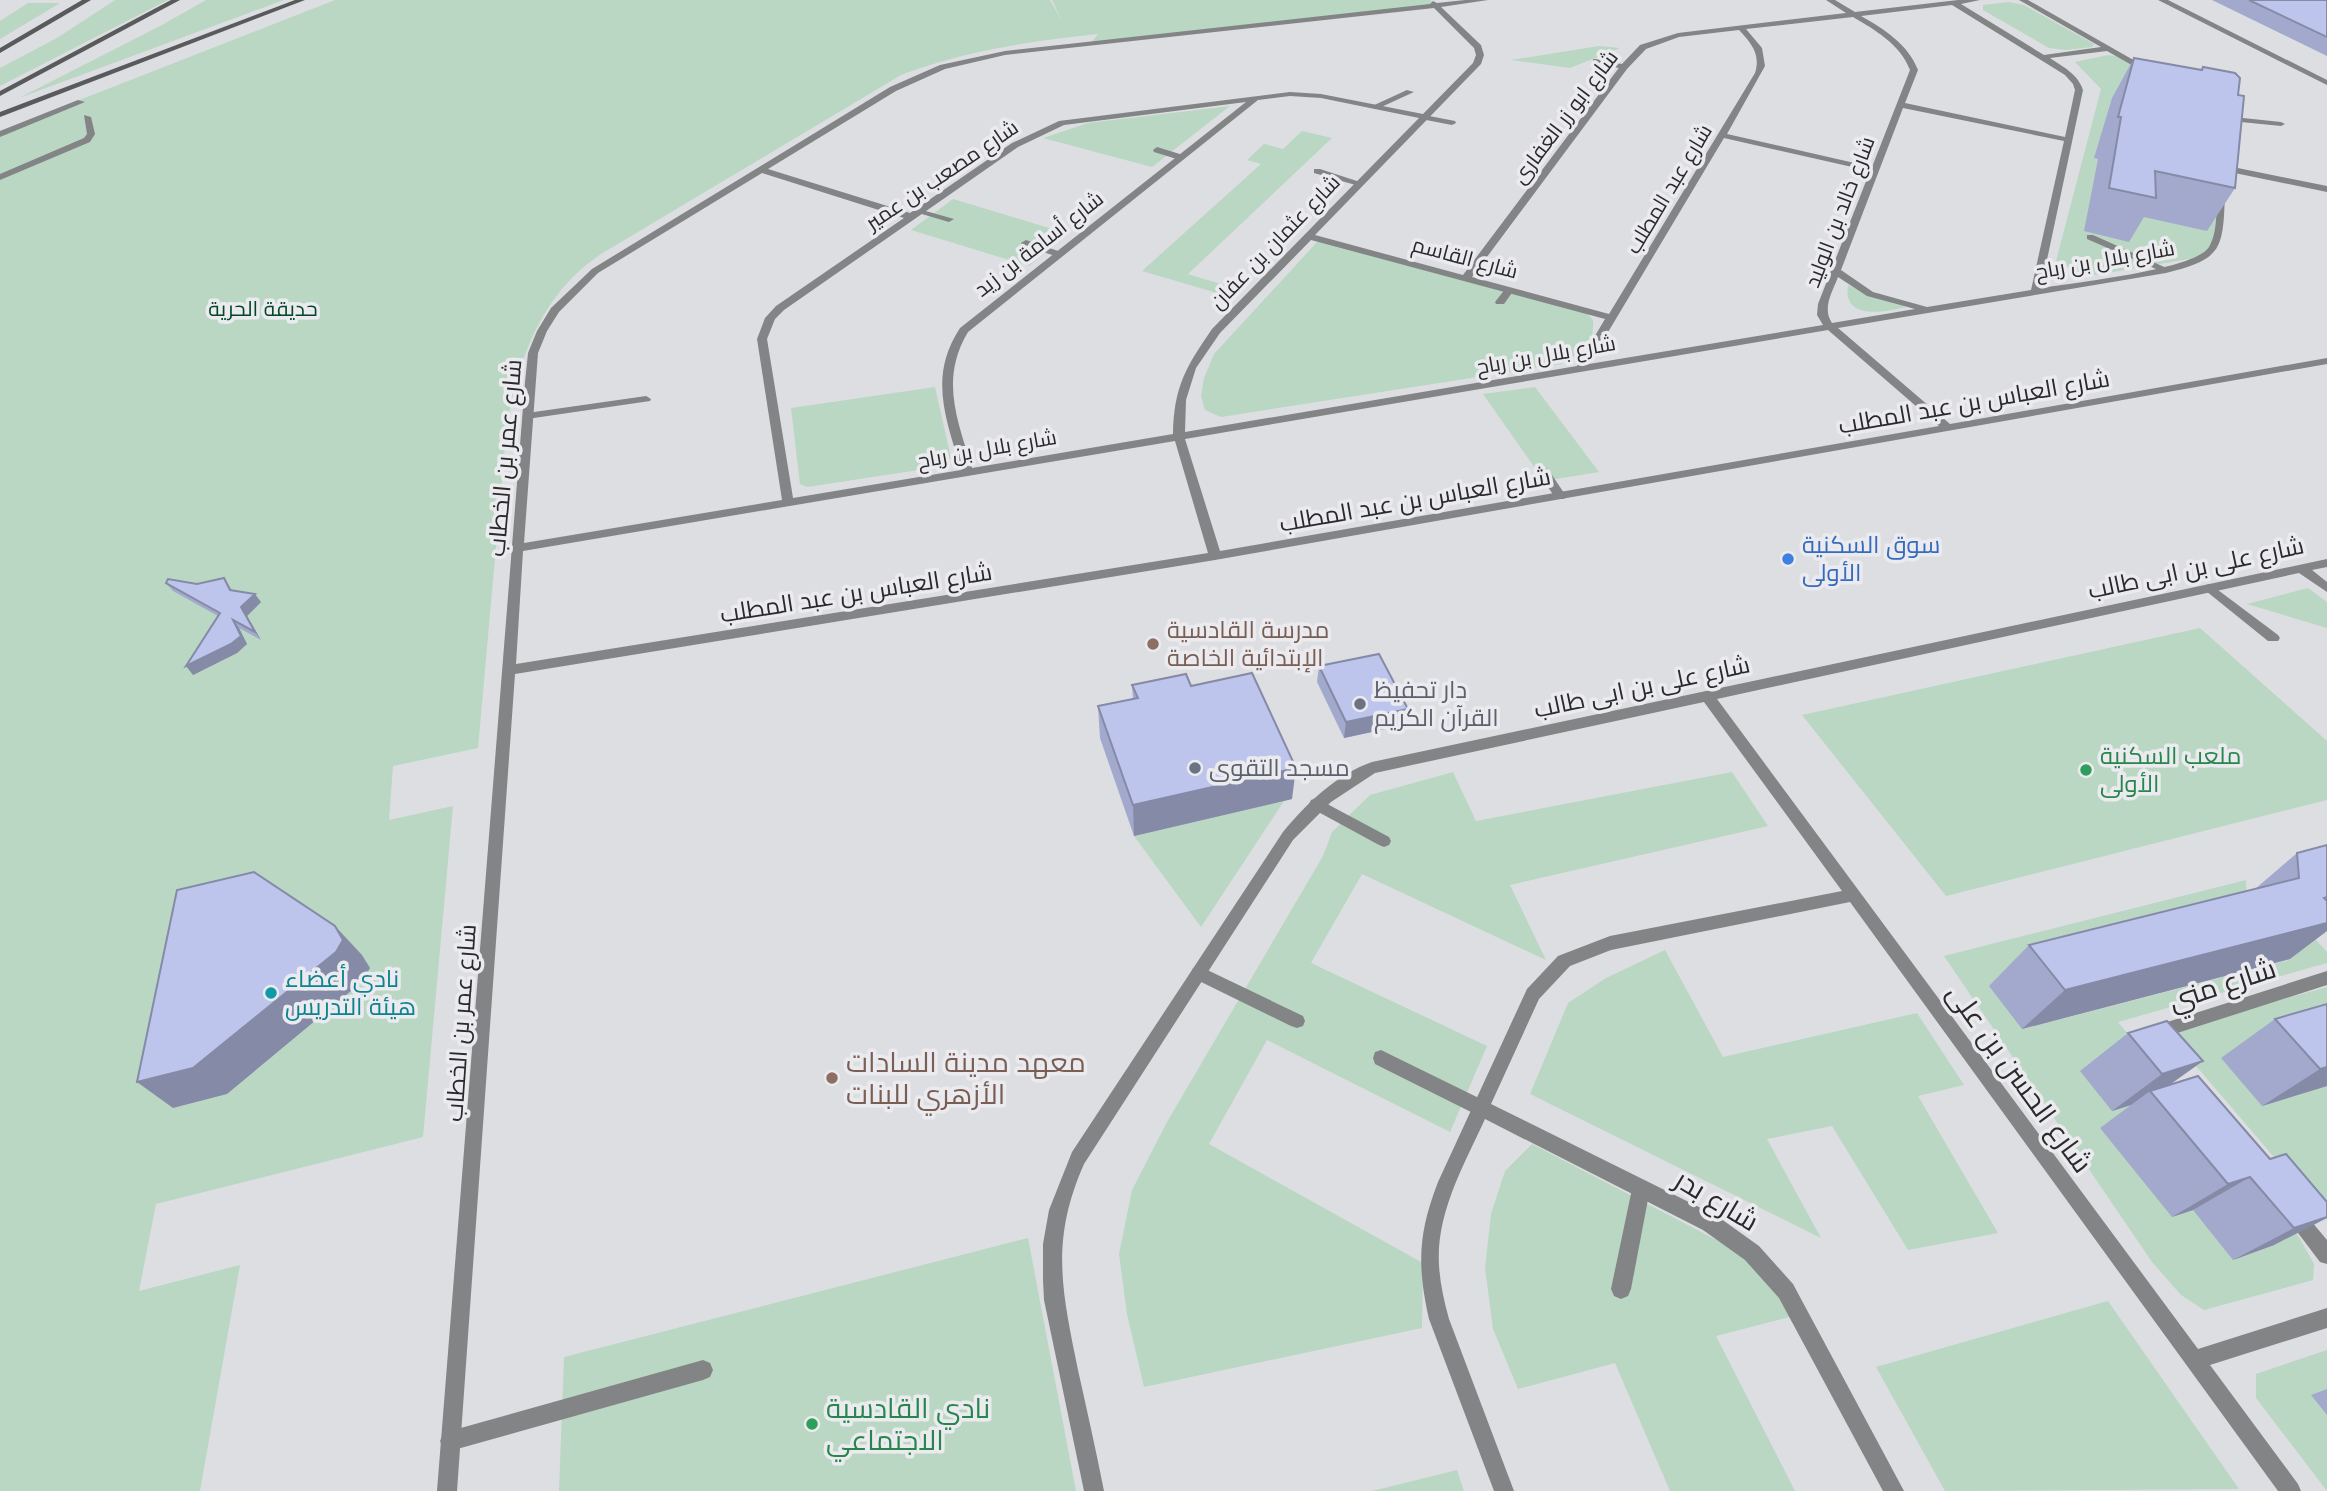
<svg xmlns="http://www.w3.org/2000/svg" width="2327" height="1491" font-family="'PT Sans',Cairo,sans-serif">
	<rect width="100%" height="100%" fill="#dddee1"/>
	<!-- green -->
	<g fill="#bad7c3">
		<polygon points="115,0 168,0 0,86 0,68 57,38"/>
		<polygon points="206,0 284,0 19,98 162,25"/>
		<path d="M335,0H1050L1062,21L1052,0H1430L1437,5L1091,43L1098,34C1030,41 965,51 901,75L601,254C542,293 519,357 507,424L478,748L393,766L389,820L453,806L423,1137L156,1204L139,1291L240,1265L200,1491H0V131Z"/>
		<polygon points="2009,2 2024,5 2094,44 2092,47 2066,50 2049,48 1983,10 1983,5"/>
		<polygon points="28,3 60,3 0,39 0,21"/>
		<polygon points="1599,46 1620,48 1570,68 1511,60"/>
		<polygon points="2108,55 2120,57 2227,121 2217,249 2200,257 2096,275 2079,273 2056,261 2101,89 2075,62"/>
		<polygon points="1230,106 1152,167 1043,138 1088,123"/>
		<polygon points="1302,131 1332,138 1188,274 1224,285 1217,293 1142,271 1261,164 1247,160 1264,144 1283,149"/>
		<polygon points="953,199 1069,234 1029,266 911,230"/>
		<path d="M1318,241L1586,312L1593,320C1595,345 1581,354 1561,364L1221,417L1205,410L1201,396L1204,378L1214,354Z"/>
		<path d="M1848,285L1876,298L1906,307C1886,312 1842,321 1848,285Z"/>
		<polygon points="935,387 951,458 945,466 807,487 800,484 791,408"/>
		<polygon points="1535,387 1599,472 1544,481 1483,394"/>
		<polygon points="2308,588 2327,602 2327,628 2247,604"/>
		<polygon points="2200,628 2327,741 2327,800 1946,896 1802,715"/>
		<polygon points="1453,772 1476,821 1732,772 1768,826 1510,885 1546,960 1362,874 1311,963 1487,1046 1450,1132 1267,1040 1209,1144 1423,1263 1422,1328 1144,1387 1127,1314 1119,1254 1132,1190 1167,1122 1323,856 1332,832 1370,795"/>
		<polygon points="1284,801 1201,927 1134,836"/>
		<polygon points="2246,880 2247,901 2023,1029 2289,960 2307,930 2327,952 2327,963 2118,1022 2299,1237 2314,1264 2313,1280 2204,1310 2181,1295 2152,1262 1944,956"/>
		<polygon points="1665,950 1723,1057 1917,1013 1964,1085 1918,1096 1998,1233 1908,1250 1832,1126 1767,1139 1821,1238 1530,1094 1568,1003 1606,978"/>
		<polygon points="2327,987 2327,1219 2167,1032"/>
		<polygon points="1532,1144 1757,1261 1793,1316 1716,1336 1795,1491 1670,1491 1615,1363 1518,1389 1493,1329 1485,1268 1491,1214 1505,1171"/>
		<polygon points="1028,1238 1076,1491 559,1491 564,1357"/>
		<polygon points="2108,1301 2239,1489 1945,1491 1876,1367"/>
		<polygon points="2327,1350 2327,1491 2256,1398 2256,1374"/>
		<polygon points="1457,1470 1464,1491 1372,1491"/>
	</g>
	<g fill="none" stroke-linecap="round" stroke-linejoin="round">
		<!-- lane -->
		<g fill="#838485" fill-rule="evenodd">
			<polygon points="1596,59 1627,65 1628,67 1624,69 1593,63 1593,59"/>
			<polygon points="1407,90 1414,92 1377,109 1370,107"/>
			<polygon points="78,100 85,102 0,137 0,131"/>
			<polygon points="84,115 91,117 95,134 90,142 0,180 0,174 84,138 87,134"/>
			<polygon points="1424,115 1455,121 1456,123 1452,125 1421,119 1420,117"/>
			<polygon points="2224,116 2281,122 2285,124 2281,126 2221,120 2220,118"/>
			<polygon points="1157,147 1183,155 1184,157 1180,160 1154,152 1153,150"/>
			<polygon points="1314,169 1320,169 1363,183 1359,186 1314,173"/>
			<polygon points="915,208 954,219 949,222 915,212"/>
			<polygon points="2087,235 2093,235 2171,270 2163,272 2087,239"/>
			<polygon points="1026,240 1061,252 1063,254 1058,257 1023,245 1021,243"/>
			<polygon points="1506,288 1514,290 1504,304 1496,304 1495,302"/>
			<polygon points="646,396 651,399 650,401 527,419 522,416 527,413"/>
			<polygon points="1544,468 1548,469 1566,496 1564,499 1556,499 1538,472"/>
			<polygon points="2210,584 2278,635 2280,638 2278,641 2268,641 2206,591 2204,588 2206,585"/>
			<polygon points="1316,798 1389,837 1391,841 1389,845 1384,847 1379,845 1311,808 1309,804 1311,800"/>
			<polygon points="1199,966 1303,1016 1305,1021 1303,1026 1297,1028 1291,1026 1193,978 1191,973 1193,968"/>
			<polygon points="1381,1050 1487,1102 1490,1108 1487,1114 1481,1116 1475,1114 1375,1064 1373,1058 1375,1052"/>
			<polygon points="1641,1180 1647,1183 1650,1189 1631,1289 1628,1296 1621,1299 1614,1296 1611,1289 1632,1189 1635,1183"/>
			<polygon points="703,1360 710,1363 713,1370 710,1377 703,1380 450,1451 443,1448 440,1441 443,1434 450,1431"/>
		</g>
		<!-- street -->
		<g fill="#838485" fill-rule="evenodd">
			<path d="M1465,0H1488L1441,7L1481,45L1484,55L1481,64L1315,235L1463,275L1621,65L1640,45L1678,33L1846,13L1826,0H1835L1855,12L1958,0H1980L1961,4L2044,55L2101,47L2019,0H2028L2151,70L2144,72L2107,51L2050,58C2063,67 2078,74 2083,90L2041,288C2071,283 2195,270 2209,247C2218,232 2216,210 2217,193L2221,190L2225,193C2223,249 2223,259 2166,273L1838,328L1950,424L2327,358V364L1215,560L515,674L457,1491H437L525,382L528,353L537,331L551,308L592,269L890,87L940,65L1005,51L1430,4L1433,1L1437,3ZM1952,5L2065,75L2073,84L2075,90L2065,137L1905,103L1918,70C1908,44 1884,29 1861,16ZM1434,8L1474,48L1476,55L1473,63L1423,114L1321,94L1290,92L1059,121L1012,143L910,213L768,169L896,91L945,69L1005,55ZM1853,17C1875,30 1900,44 1910,70L1872,167L1727,134L1765,66L1762,48L1746,29ZM1739,30C1751,43 1761,54 1755,73L1609,314L1472,277L1627,69L1646,49L1679,37ZM1290,96L1321,98L1419,118L1212,329C1186,367 1174,386 1173,434L972,468C957,419 940,379 968,332L1258,100ZM1246,102L960,328C928,377 946,418 961,470L793,498L767,339L775,319L784,310L1018,147L1064,125ZM1903,108L2064,141L2031,290L1927,307L1873,292L1841,270ZM1724,138L1870,171L1818,304L1817,315L1823,325L1589,364ZM762,173L904,218L776,306L765,318L757,339L782,500L524,543L538,353L547,331L559,312L598,273ZM1311,240L1605,319L1577,366L1185,432L1186,400L1196,368L1220,333ZM1838,277L1867,296L1915,309L1832,323C1822,308 1832,293 1838,277ZM1828,330L1939,426L1220,551L1185,439ZM1175,441L1208,553L516,664L523,551Z"/>
			<polygon points="2158,0 2168,0 2327,80 2327,85"/>
			<polygon points="2223,165 2327,186 2327,192 2220,170 2219,168"/>
			<path d="M2327,559V567L2312,570L2327,582V592L2299,573L1717,699L2198,1349L2327,1308V1328L2210,1365L2298,1484L2301,1491H2278L1850,902L1611,950L1570,966L1539,999L1491,1104L1717,1216L1759,1246L1793,1284L1904,1491H1883L1779,1298L1745,1260L1703,1230L1485,1119C1464,1165 1436,1213 1439,1265C1440,1283 1444,1301 1449,1319L1514,1491H1494L1429,1319C1417,1265 1418,1234 1438,1182L1527,989L1558,956L1610,936L1842,891L1704,702L1375,773L1331,802L1293,840L1084,1164C1050,1241 1062,1291 1078,1370C1087,1410 1096,1451 1104,1491H1084L1044,1300L1043,1280V1244L1049,1210L1072,1152L1283,832C1306,804 1337,774 1372,762Z"/>
			<polygon points="2327,971 2327,985 2171,1035 2167,1044 2161,1047 2155,1044 2153,1039 2158,1025"/>
			<polygon points="2295,1206 2301,1209 2327,1240 2327,1264 2320,1262 2289,1221 2286,1215 2289,1209"/>
		</g>
		<!-- secondary -->
		<g fill="#585a5b" fill-rule="evenodd">
			<polygon points="82,0 91,0 0,53 0,48"/>
			<polygon points="171,0 180,0 0,96 0,91"/>
			<polygon points="295,0 305,0 0,117 0,112"/>
		</g>
	</g>
	<!-- wall -->
	<g fill="#a3a9cc">
		<polygon points="2212,0 2327,0 2327,56"/>
		<polygon points="2134,58 2201,70 2203,67 2238,95 2235,188 2207,231 2144,217 2129,242 2084,231 2098,159 2094,158 2112,98"/>
		<polygon points="224,578 232,590 261,602 247,616 261,640 239,628 247,644 237,653 193,675 218,616 173,591 166,583 197,584"/>
		<polygon points="1319,666 1404,725 1344,738 1317,682"/>
		<polygon points="1132,685 1191,686 1292,799 1134,836 1100,738 1098,706 1133,699"/>
		<polygon points="2327,845 2290,959 2022,1029 1989,986 2029,945 2255,889 2297,853"/>
		<polygon points="2327,1004 2327,1086 2262,1106 2221,1058 2275,1019"/>
		<polygon points="2167,1021 2170,1085 2327,1202 2274,1245 2233,1260 2193,1210 2172,1217 2100,1128 2131,1105 2112,1111 2080,1071 2128,1033"/>
		<polygon points="2327,1389 2327,1415 2311,1395"/>
	</g>
	<!-- shaded-wall -->
	<g fill="#858aa6">
		<polygon points="255,594 261,602 247,616 261,640 255,632 241,607"/>
		<polygon points="233,620 239,628 247,644 237,653 193,675 186,666"/>
		<polygon points="1408,709 1404,725 1344,738 1346,722"/>
		<polygon points="1296,768 1292,799 1134,836 1133,805"/>
		<polygon points="2327,897 2327,931 2290,959 2022,1029 2065,990"/>
		<polygon points="335,926 362,955 370,968 363,981 227,1094 173,1108 137,1082"/>
		<polygon points="2203,1061 2154,1096 2150,1091 2131,1105 2112,1111 2162,1074"/>
		<polygon points="2327,1067 2327,1086 2262,1106 2320,1069"/>
		<polygon points="2250,1177 2193,1210 2172,1217 2228,1184"/>
		<polygon points="2327,1217 2327,1218 2274,1245 2233,1260 2294,1228"/>
	</g>
	<!-- building -->
	<g fill="#bec5ed" stroke="#858aa6" stroke-width="2">
		<polygon points="2249,0 2327,0 2327,37"/>
		<polygon points="2134,58 2202,70 2203,67 2235,73 2240,78 2238,95 2244,96 2235,188 2155,171 2156,198 2109,188 2121,117 2118,117"/>
		<polygon points="224,578 230,590 255,594 241,607 255,632 233,620 241,636 231,644 186,666 220,613 166,583 168,579 197,584"/>
		<polygon points="1379,654 1408,709 1346,722 1319,666"/>
		<polygon points="1252,673 1296,768 1133,805 1098,706 1138,698 1132,685 1186,674 1191,686"/>
		<polygon points="2327,845 2327,897 2324,898 2327,901 2327,923 2065,990 2029,945 2299,878 2297,853"/>
		<polygon points="254,872 335,926 343,940 336,952 193,1068 137,1082 177,890"/>
		<polygon points="2327,1004 2327,1067 2320,1069 2275,1019"/>
		<polygon points="2167,1021 2203,1061 2162,1074 2128,1033"/>
		<polygon points="2198,1076 2270,1159 2286,1154 2327,1202 2327,1217 2294,1228 2250,1177 2228,1184 2150,1091"/>
	</g>
	<!-- markers -->
	<circle fill="#3f7fe0" stroke="#ebebef" stroke-width="2.5" cx="1788" cy="559" r="7"/>
	<g fill="#8d6e63" stroke="#ebebef" stroke-width="2.5">
		<circle cx="1153" cy="644" r="7"/>
		<circle cx="832" cy="1078" r="7"/>
	</g>
	<g fill="#6b7280" stroke="#ebebef" stroke-width="2.5">
		<circle cx="1360" cy="704" r="7"/>
		<circle cx="1195" cy="768" r="7"/>
	</g>
	<g fill="#2e9e5b" stroke="#ebebef" stroke-width="2.5">
		<circle cx="2086" cy="770" r="7"/>
		<circle cx="812" cy="1424" r="7"/>
	</g>
	<circle fill="#0f9aa8" stroke="#ebebef" stroke-width="2.5" cx="271" cy="993" r="7"/>
	<g text-anchor="middle" stroke-width="7" stroke-linejoin="round" paint-order="stroke">
		<!-- far-street labels -->
		<g font-size="21" fill="#2a2a2b" stroke="#ebebef">
			<text transform="translate(1565 117) rotate(-53)" y="7">شارع ابو زر الغفارى</text>
			<text transform="translate(942 175) rotate(-34)" y="7">شارع مصعب بن عمير</text>
			<text transform="translate(1669 189) rotate(-59)" y="7">شارع عبد المطلب</text>
			<text transform="translate(1840 212) rotate(-69)" y="7">شارع خالد بن الوليد</text>
			<text transform="translate(1275 242) rotate(-46)" y="7">شارع عثمان بن عفان</text>
			<text transform="translate(1039 244) rotate(-38)" y="7">شارع أسامة بن زيد</text>
			<text transform="translate(1465 258) rotate(15)" y="7">شارع القاسم</text>
			<text transform="translate(2105 260) rotate(-10)" y="7">شارع بلال بن رباح</text>
			<text transform="translate(1546 355) rotate(-10)" y="7">شارع بلال بن رباح</text>
			<text transform="translate(987 449) rotate(-10)" y="7">شارع بلال بن رباح</text>
		</g>
		<!-- far-park labels -->
		<g font-size="21" fill="#014826" stroke="#ebebef">
			<text x="263" y="316">حديقة الحرية</text>
		</g>
		<!-- street labels -->
		<g font-size="24" fill="#2a2a2b" stroke="#ebebef">
			<text transform="translate(1974 402) rotate(-10)" y="8">شارع العباس بن عبد المطلب</text>
			<text transform="translate(505 458) rotate(-85)" y="8">شارع عمر بن الخطاب</text>
			<text transform="translate(1415 500) rotate(-10)" y="8">شارع العباس بن عبد المطلب</text>
			<text transform="translate(2196 568) rotate(-12)" y="8">شارع على بن ابى طالب</text>
			<text transform="translate(856 593) rotate(-9)" y="8">شارع العباس بن عبد المطلب</text>
			<text transform="translate(1642 687) rotate(-12)" y="8">شارع على بن ابى طالب</text>
			<text transform="translate(461 1023) rotate(-86)" y="8">شارع عمر بن الخطاب</text>
		</g>
		<!-- shop labels -->
		<g font-size="24" fill="#366cbe" stroke="#ebebef" text-anchor="start">
			<text x="1802" y="553">سوق السكنية<tspan x="1802" dy="28">الأولى</tspan></text>
		</g>
		<!-- education labels -->
		<g font-size="24" fill="#785e54" stroke="#ebebef" text-anchor="start">
			<text x="1167" y="638">مدرسة القادسية<tspan x="1167" dy="28">الإبتدائية الخاصة</tspan></text>
		</g>
		<!-- worship labels -->
		<g font-size="24" fill="#5b616d" stroke="#ebebef" text-anchor="start">
			<text x="1374" y="698">دار تحفيظ<tspan x="1374" dy="28">القرآن الكريم</tspan></text>
			<text x="1209" y="776">مسجد التقوى</text>
		</g>
		<!-- leisure labels -->
		<g font-size="24" fill="#27864d" stroke="#ebebef" text-anchor="start">
			<text x="2100" y="764">ملعب السكنية<tspan x="2100" dy="28">الأولى</tspan></text>
		</g>
		<!-- culture labels -->
		<g font-size="24" fill="#0d838f" stroke="#ebebef" text-anchor="start">
			<text x="285" y="987">نادي أعضاء<tspan x="285" dy="28">هيئة التدريس</tspan></text>
		</g>
		<!-- near-street labels -->
		<g font-size="28" fill="#2a2a2b" stroke="#ebebef">
			<text transform="translate(2222 984) rotate(-18)" y="10">شارع مني</text>
			<text transform="translate(2020 1078) rotate(54)" y="10">شارع الحسن بن على</text>
			<text transform="translate(1717 1200) rotate(31)" y="10">شارع بدر</text>
		</g>
		<!-- near-education labels -->
		<g font-size="28" fill="#785e54" stroke="#ebebef" text-anchor="start">
			<text x="846" y="1072">معهد مدينة السادات<tspan x="846" dy="32">الأزهري للبنات</tspan></text>
		</g>
		<!-- near-leisure labels -->
		<g font-size="28" fill="#27864d" stroke="#ebebef" text-anchor="start">
			<text x="826" y="1418">نادي القادسية<tspan x="826" dy="32">الاجتماعي</tspan></text>
		</g>
	</g>
</svg>
